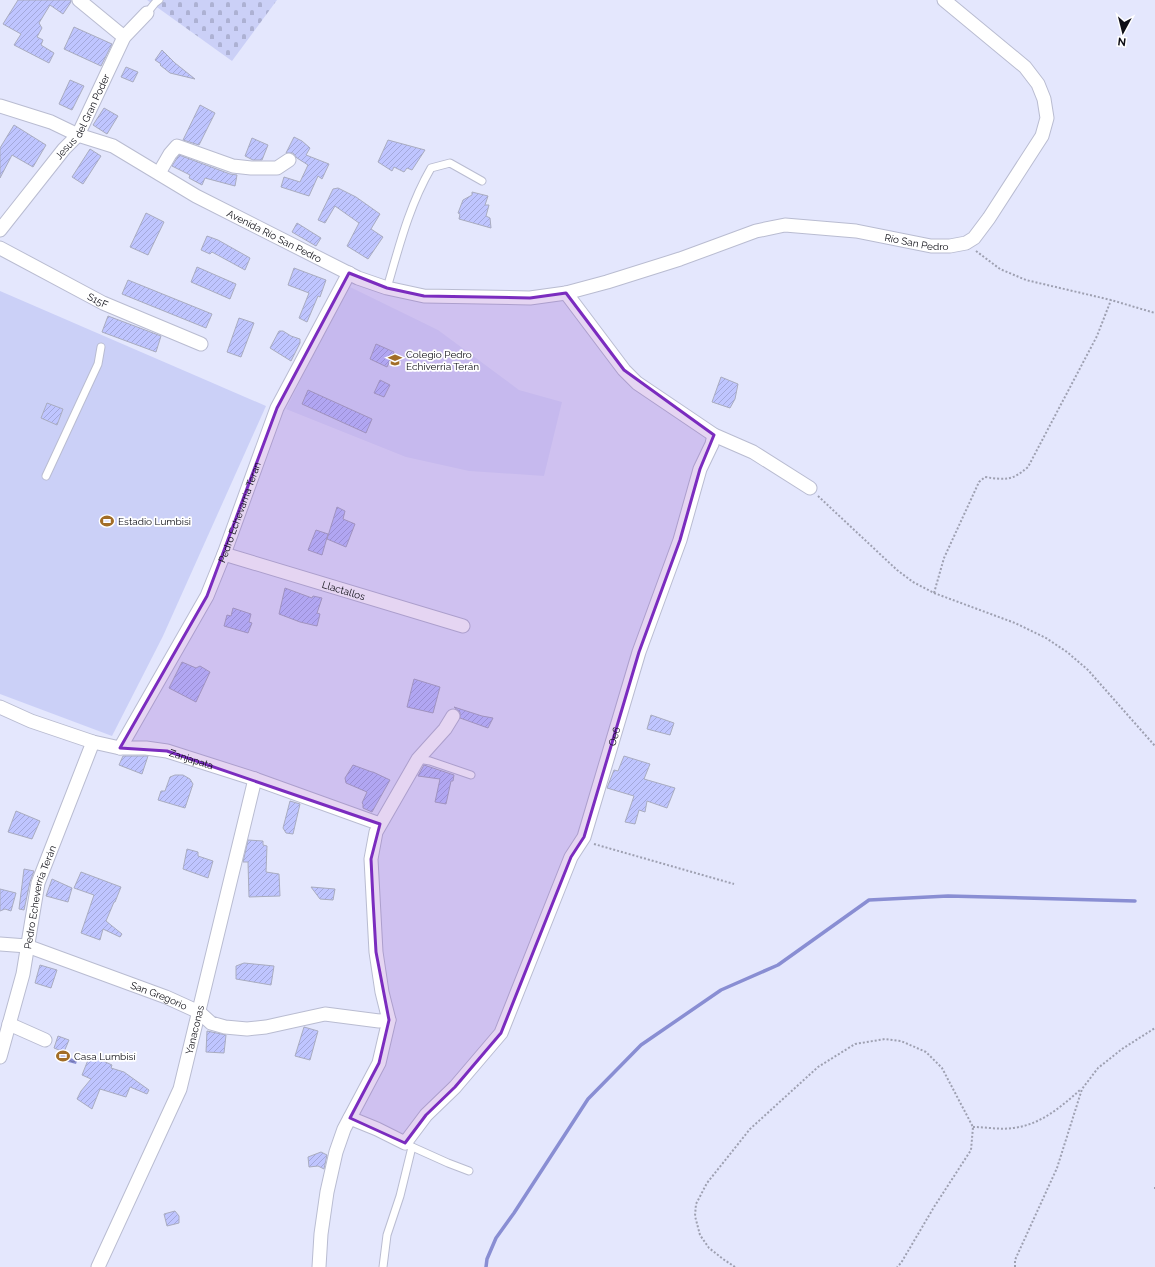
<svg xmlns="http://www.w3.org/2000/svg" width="1155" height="1267" font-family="Raleway,sans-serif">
	<defs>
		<pattern id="cemetery-stones" width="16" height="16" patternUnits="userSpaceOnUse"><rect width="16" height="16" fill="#cbd0f7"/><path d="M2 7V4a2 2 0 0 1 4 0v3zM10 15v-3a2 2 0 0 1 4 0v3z" fill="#adb1d3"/></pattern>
		<pattern id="water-ripples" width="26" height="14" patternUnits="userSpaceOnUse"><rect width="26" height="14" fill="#898ed3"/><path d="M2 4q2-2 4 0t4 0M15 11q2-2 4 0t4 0" fill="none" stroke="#6e72aa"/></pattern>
		<pattern id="building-hatch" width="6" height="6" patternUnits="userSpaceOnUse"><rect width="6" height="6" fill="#bfc5ff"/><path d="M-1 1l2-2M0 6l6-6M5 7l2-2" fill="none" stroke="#a3a8da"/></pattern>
	</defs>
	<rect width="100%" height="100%" fill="#e4e7fd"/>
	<!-- built -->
	<polygon fill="#d9ddfa" points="348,286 438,330 519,390 562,402 544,476 469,471 406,457 286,409"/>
	<!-- cemetery -->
	<polygon fill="url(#cemetery-stones)" points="147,0 277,0 232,61"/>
	<!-- pitch -->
	<polygon fill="#cbd0f7" points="0,291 266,406 163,636 112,736 0,694"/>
	<!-- water -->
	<polygon fill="url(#water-ripples)" points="60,1053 77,1061 76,1064 57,1059"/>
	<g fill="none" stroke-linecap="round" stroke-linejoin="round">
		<!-- stream -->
		<polyline stroke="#898ed3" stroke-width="3.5" points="486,1267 487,1259 496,1238 514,1213 588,1099 641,1045 721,990 778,965 869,900 948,896 1135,901"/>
	</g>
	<!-- building -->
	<g fill="url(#building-hatch)" stroke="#a9acc0">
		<polygon points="18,0 71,0 71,2 63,14 50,5 39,23 42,28 37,37 43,40 41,45 54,53 49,63 14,45 21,34 3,24"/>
		<polygon points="74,27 112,44 101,66 64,49"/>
		<polygon points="162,50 175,63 195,79 170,73 160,65 161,64 155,60"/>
		<polygon points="126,67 138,72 133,82 121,77"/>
		<polygon points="70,80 84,86 72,110 59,104"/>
		<polygon points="200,105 215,113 199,145 183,140"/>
		<polygon points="104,108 118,116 107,134 93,125"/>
		<polygon points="14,125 46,145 33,167 12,155 0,178 0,148"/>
		<polygon points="294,137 302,141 310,148 306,155 329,164 322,179 318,176 309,196 281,187 284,177 300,182 308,165 297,158 293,153 286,153"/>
		<polygon points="252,138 268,145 262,160 253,160 245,156"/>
		<polygon points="388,140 425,150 412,170 407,168 404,172 394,167 392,171 378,162"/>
		<polygon points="90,149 101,156 83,184 72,177"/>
		<polygon points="179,155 230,174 237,175 235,186 205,178 202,185 189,178 190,175 172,166"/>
		<polygon points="338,188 356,197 380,214 371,229 383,237 368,259 347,246 359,223 335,206 325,223 318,220 333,189"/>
		<polygon points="472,192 488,196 485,205 489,205 486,216 490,218 491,228 459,219 460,214 458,213 463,200 472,195"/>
		<polygon points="146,213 164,222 148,255 130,247"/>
		<polygon points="297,223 321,238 316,246 292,232"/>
		<polygon points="207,236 218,240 250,258 245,270 212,252 210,254 201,250"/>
		<polygon points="197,267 236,284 230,299 191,282"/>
		<polygon points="294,268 326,280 320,297 318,296 307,322 299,318 309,293 288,285"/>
		<polygon points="128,280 212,314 206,328 122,294"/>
		<polygon points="108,316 161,336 156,352 102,332"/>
		<polygon points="239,318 254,323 241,357 227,352"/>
		<polygon points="279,331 283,331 291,336 300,339 300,343 291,361 270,348"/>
		<polygon points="376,344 394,352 387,367 370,359"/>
		<polygon points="721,377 738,384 735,399 730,408 712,402"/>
		<polygon points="380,380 390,385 384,397 374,393"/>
		<polygon points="308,390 372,419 366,433 302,404"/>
		<polygon points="47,403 63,409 57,425 41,418"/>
		<polygon points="337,507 345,511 343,519 355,524 346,547 327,539"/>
		<polygon points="316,530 328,534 322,555 308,550"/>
		<polygon points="285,588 312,598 313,596 322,598 317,613 320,614 317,626 300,622 279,614"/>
		<polygon points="233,608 251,614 249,622 252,623 248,633 224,626 227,615 231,616"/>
		<polygon points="182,662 196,668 200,666 210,672 196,702 169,688"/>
		<polygon points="414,679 440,687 433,713 407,707"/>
		<polygon points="454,707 482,716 493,718 488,728 460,718 460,712"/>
		<polygon points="651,715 674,723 670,735 647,729"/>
		<polygon points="123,756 148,756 142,774 119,765"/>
		<polygon points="624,756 650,764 644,779 675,788 667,808 647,801 645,812 639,810 635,824 625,822 634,796 607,788 614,770 618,771"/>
		<polygon points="353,765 372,772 373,772 390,780 372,812 363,808 363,804 362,803 367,792 346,783 345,778"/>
		<polygon points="424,765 454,775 453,781 451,781 446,804 435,802 440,779 418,776"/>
		<polygon points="175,775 183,775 190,779 193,784 185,808 158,800 161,791 165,791 170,777"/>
		<polygon points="290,801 300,804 293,834 286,833 283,828"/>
		<polygon points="16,811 40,821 32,839 8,832"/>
		<polygon points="248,840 263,841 263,845 267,846 266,872 279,874 280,896 249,897 248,862 243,862"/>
		<polygon points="187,849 198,852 198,856 213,861 208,878 183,869"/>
		<polygon points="24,869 34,871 30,882 24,910 19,909"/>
		<polygon points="81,872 121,887 115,902 114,902 106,921 122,934 120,937 103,929 100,940 81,933 94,895 74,888"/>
		<polygon points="52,879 72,888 68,902 46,896"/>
		<polygon points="311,887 335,889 333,900 320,899"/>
		<polygon points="0,889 16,893 11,911 5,909 0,911"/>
		<polygon points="244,963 274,966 271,985 236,979 236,966"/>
		<polygon points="40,965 57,970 51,988 35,983"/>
		<polygon points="304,1027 318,1031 310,1060 295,1056"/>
		<polygon points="207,1031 226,1035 224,1053 206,1052"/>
		<polygon points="58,1036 69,1040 64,1052 54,1048"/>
		<polygon points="90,1055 112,1065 111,1068 124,1072 149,1090 147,1094 130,1087 126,1097 100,1089 92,1109 77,1099 81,1091 91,1079 82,1075"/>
		<polygon points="321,1152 327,1155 324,1169 318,1166 309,1167 308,1157"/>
		<polygon points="175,1211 179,1216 179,1223 167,1226 164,1214"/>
	</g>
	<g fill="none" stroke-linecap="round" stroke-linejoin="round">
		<!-- service casing -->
		<g stroke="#b9bcd1" stroke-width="9">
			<g id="service">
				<polyline points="147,13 155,3 159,0"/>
				<path d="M387,288C399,247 409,206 431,168L450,163L482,181"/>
				<polyline points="46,476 98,364 101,347"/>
				<polyline points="418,759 430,761 471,775"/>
				<polyline points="408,1145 448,1163 469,1171"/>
				<polyline points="383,1267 387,1235 400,1196 412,1147"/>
			</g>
		</g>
		<!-- minor casing -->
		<g stroke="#b9bcd1" stroke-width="15">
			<g id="minor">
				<polyline points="79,0 124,37"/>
				<path id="s1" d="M0,106L51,122L78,135L113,146L196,196L358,278L387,288L424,296L530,298L566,293L607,282L680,259L756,231L785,225L856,231L931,246H950L966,243L974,238L989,218L1042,136L1047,118L1044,99L1038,84L1025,67L944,0"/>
				<polyline points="159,173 170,154 177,146 233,166 251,168 277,168 289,160"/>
				<path id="s2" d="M0,230L64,149L78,135L124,37L147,13"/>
				<path id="s3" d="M0,248L103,303L201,344"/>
				<polyline points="566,293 624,370 637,383 714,435 753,452 810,488"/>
				<path id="s4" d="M224,554L463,626"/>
				<path id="s5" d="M0,707L31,721L93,742L120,748H146L167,751L255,779L380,824"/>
				<path id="s6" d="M120,748L207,596L224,554L277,408L349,273"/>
				<path id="s7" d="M0,944L27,946L166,997L199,1012L211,1023L225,1027L247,1029L266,1027L325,1014L379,1021L389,1020"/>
				<polyline points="9,1024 45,1040"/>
				<path id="s8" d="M0,1057L23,974L38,883L93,742"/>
				<path id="s9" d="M350,1118L377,1129L405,1143L426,1115L455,1087L501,1033L571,857L584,837L639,652L680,540L700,469L712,444L714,435"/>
				<path id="s10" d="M98,1267L180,1089L255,779"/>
				<polyline points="319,1267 321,1234 327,1192 336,1152 344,1129 379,1063 389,1020 382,992 376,952 371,859 376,832 418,759 445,729 453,716"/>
			</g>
		</g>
		<!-- path -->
		<g stroke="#9ea0b1" stroke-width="2" stroke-dasharray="2 2" stroke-linecap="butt">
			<polyline points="976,251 1000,269 1026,280 1111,300 1155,313"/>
			<polyline points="818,496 897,570 913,582 934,593 1015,623 1046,638 1067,652 1088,670 1155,746"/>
			<path d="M934,593L944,558L979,482L985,477C1005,480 1012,481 1028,467L1097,336L1111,300"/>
			<polyline points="594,844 734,884"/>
			<path d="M973,1127C986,1127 1000,1130 1013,1128C1040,1125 1061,1107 1080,1090"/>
			<polyline points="1155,1187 1155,1191"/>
			<polyline points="735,1267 723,1259 709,1248 700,1235 695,1216 696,1204 707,1183 750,1129 818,1067 855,1044 885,1039 901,1041 926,1052 942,1068 973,1127 971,1150 934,1207 901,1263 897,1267"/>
			<polyline points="1015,1267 1015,1260 1057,1168 1082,1089 1098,1068 1122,1049 1155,1028"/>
		</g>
		<!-- service -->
		<use href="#service" stroke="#fff" stroke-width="7"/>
		<!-- minor -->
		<use href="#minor" stroke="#fff" stroke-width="13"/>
	</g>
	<!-- marked area -->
	<path fill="#7b2cbf" fill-opacity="0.2" stroke="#7b2cbf" stroke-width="3" stroke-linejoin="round" d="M349,273L387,288L424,296L530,298L566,293L624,370L714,435L700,469L680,540L639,652L584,837L571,857L501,1033L455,1087L426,1115L405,1143L350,1118L379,1063L389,1020L376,952L373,900L371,859L380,824L167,751L120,748L207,596L277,408Z"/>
	<!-- icons -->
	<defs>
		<g id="school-bare" transform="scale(1.08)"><path d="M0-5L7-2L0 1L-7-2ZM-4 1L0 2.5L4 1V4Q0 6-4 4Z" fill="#a26d27" stroke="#fff" stroke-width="2.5" paint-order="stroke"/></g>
		<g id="stadium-bare" transform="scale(1.08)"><path d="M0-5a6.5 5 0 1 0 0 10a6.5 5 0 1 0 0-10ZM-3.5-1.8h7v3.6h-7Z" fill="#a26d27" stroke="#fff" stroke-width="2.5" paint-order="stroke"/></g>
	</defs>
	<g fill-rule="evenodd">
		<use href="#school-bare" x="395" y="360"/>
		<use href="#stadium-bare" x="107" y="521"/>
		<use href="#stadium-bare" x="63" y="1056"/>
	</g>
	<g text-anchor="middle" stroke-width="3.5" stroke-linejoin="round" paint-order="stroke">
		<!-- street labels -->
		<g font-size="10" fill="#0e0e15" stroke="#fff">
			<text dy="4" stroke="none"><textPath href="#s2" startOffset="141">Jesus del Gran Poder</textPath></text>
			<text dy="4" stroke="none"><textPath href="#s1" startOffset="305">Avenida Río San Pedro</textPath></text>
			<text dy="4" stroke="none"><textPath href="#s1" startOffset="972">Río San Pedro</textPath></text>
			<text dy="4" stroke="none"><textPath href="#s3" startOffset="111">S15F</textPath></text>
			<text dy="4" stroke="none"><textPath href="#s6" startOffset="265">Pedro Echevarria Teran</textPath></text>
			<text dy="4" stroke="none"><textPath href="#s4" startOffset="125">Llactallos</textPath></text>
			<text dy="4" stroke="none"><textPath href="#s9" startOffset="525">Oe6</textPath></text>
			<text dy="4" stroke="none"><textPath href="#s5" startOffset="200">Zanjapata</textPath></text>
			<text dy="4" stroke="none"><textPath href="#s8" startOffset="165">Pedro Echeverría Terán</textPath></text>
			<text dy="4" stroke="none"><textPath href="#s7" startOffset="168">San Gregorio</textPath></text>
			<text dy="4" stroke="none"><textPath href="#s10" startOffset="257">Yanaconas</textPath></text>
		</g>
		<!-- poi labels -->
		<g font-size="10" fill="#0e0e15" stroke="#fff" text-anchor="start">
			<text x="406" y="358">Colegio Pedro<tspan x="406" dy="12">Echiverria Terán</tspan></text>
			<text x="118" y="525">Estadio Lumbisi</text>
			<text x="74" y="1060">Casa Lumbisí</text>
		</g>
	</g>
	<!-- north arrow -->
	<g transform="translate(1123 32) rotate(187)" stroke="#ffffff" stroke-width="3" paint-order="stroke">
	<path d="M0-3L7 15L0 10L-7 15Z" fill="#0e0e15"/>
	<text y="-6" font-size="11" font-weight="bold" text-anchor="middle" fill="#0e0e15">N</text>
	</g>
</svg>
